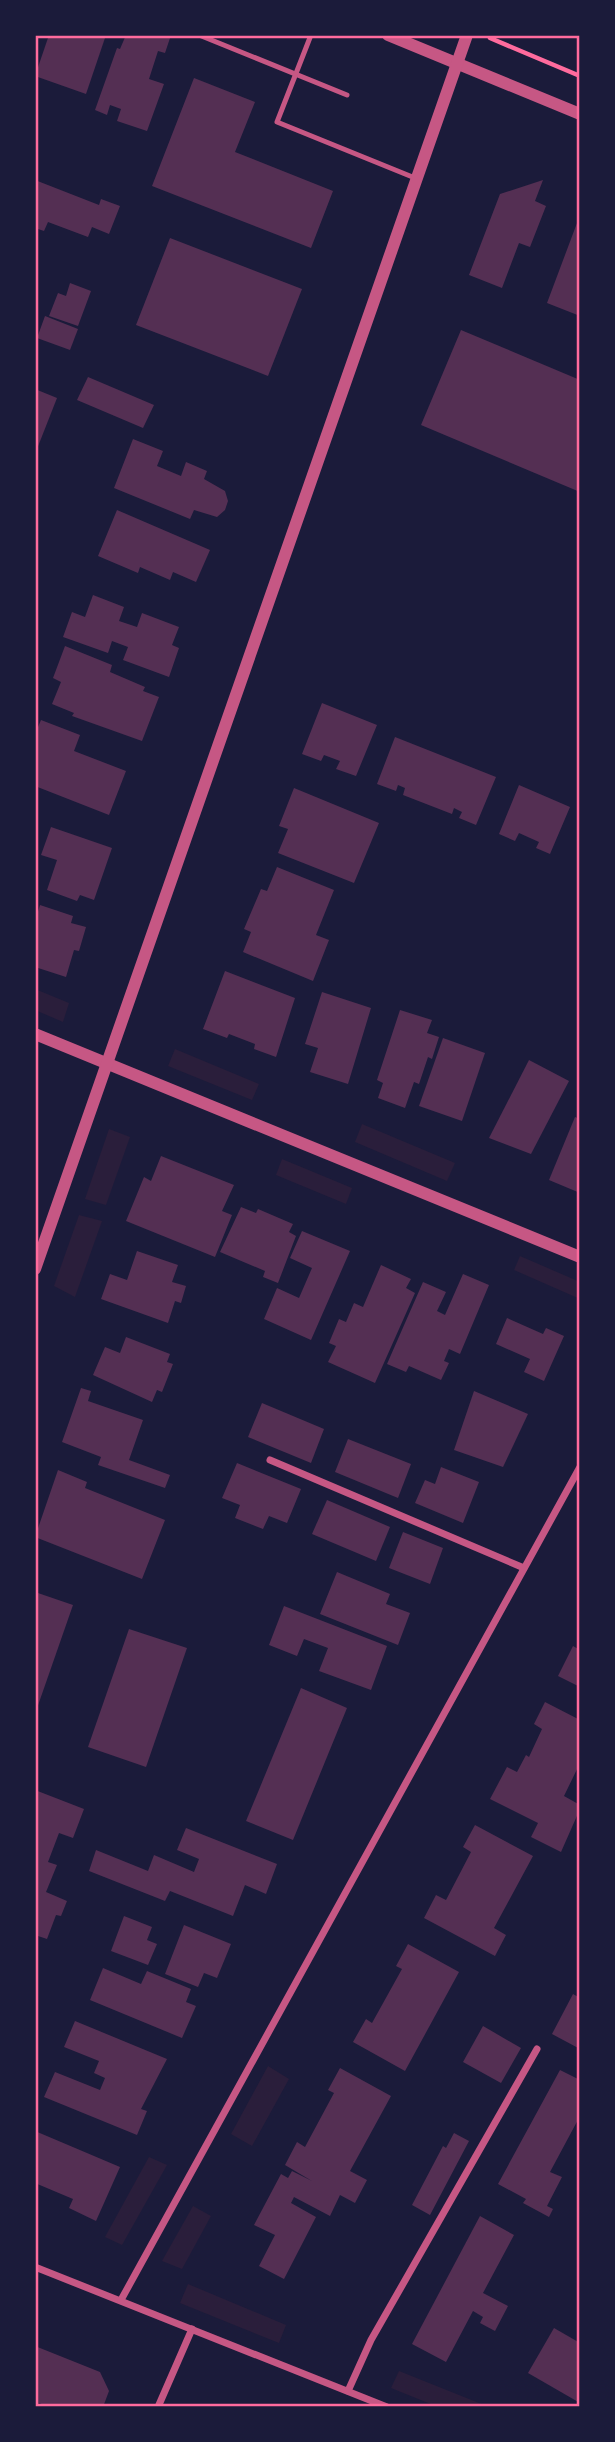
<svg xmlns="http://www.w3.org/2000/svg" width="615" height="2442" font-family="'Fira Sans Condensed',sans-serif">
	<rect width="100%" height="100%" fill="#1b1b3a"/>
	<!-- green -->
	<g fill="#2a1e3b">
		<polygon points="35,989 69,1003 63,1022 35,1010"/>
		<polygon points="175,1049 259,1084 252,1100 168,1066"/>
		<polygon points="362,1124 455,1163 447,1181 355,1142"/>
		<polygon points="109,1129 130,1137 106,1205 85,1199"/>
		<polygon points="282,1159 352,1188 346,1204 276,1175"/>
		<polygon points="79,1215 102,1221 75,1297 54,1286"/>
		<polygon points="520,1256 580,1282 580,1299 514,1270"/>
		<polygon points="268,2066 289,2079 252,2146 231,2134"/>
		<polygon points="149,2157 167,2165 122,2245 105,2237"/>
		<polygon points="193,2206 211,2216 182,2269 162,2261"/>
		<polygon points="188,2284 286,2325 279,2343 180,2303"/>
		<polygon points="399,2371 489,2407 438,2407 391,2388"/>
	</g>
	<!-- building -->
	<g fill="#542f53">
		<polygon points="49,35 106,35 86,94 35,76"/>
		<polygon points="126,35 171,35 165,53 158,51 149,79 164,84 147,131 117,121 121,109 110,105 107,115 95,110 117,48 120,49"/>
		<polygon points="194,78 255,102 235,152 333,191 311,248 152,186"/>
		<polygon points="35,180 99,205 101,199 120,206 109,234 92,227 88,237 48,222 44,231 35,228"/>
		<polygon points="543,180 535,201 546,206 530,247 519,243 502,288 469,275 500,194"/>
		<polygon points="580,215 580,316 547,303"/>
		<polygon points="170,238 302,289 268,376 136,325"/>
		<polygon points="70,283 91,291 78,326 49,316 58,293 66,296"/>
		<polygon points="45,316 78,329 70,350 37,338"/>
		<polygon points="461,330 580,380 580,492 421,425"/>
		<polygon points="88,377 154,405 143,428 77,400"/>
		<polygon points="35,389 57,398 35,454"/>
		<polygon points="133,439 163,451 157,466 181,476 186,462 207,471 204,479 225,491 228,501 225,510 217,517 194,510 190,519 114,488"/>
		<polygon points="117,510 210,550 196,582 173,572 170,580 140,567 138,573 98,556"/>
		<polygon points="93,595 124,607 119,621 137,627 142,613 179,627 172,645 179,648 169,677 123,660 128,647 112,641 108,653 63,637 72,612 85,617"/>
		<polygon points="65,646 112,665 110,672 145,687 143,691 159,697 142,741 72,716 74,713 52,704 61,682 53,678"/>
		<polygon points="322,703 377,725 356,776 336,769 340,761 324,755 321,761 302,754"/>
		<polygon points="41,720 80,735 74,751 126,771 109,815 35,786 35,734"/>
		<polygon points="395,737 496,777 476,825 459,818 462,812 454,808 452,814 403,795 405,788 398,785 396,791 377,784"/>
		<polygon points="519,785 570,807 550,854 536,848 539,842 519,833 515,841 499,834"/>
		<polygon points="294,788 379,823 354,883 278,853 288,829 279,826"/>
		<polygon points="51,827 112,848 94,900 80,895 77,901 47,890 57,860 41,855"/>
		<polygon points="277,867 334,890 316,935 329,940 313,981 243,952 251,932 244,929 261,889 267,891"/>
		<polygon points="40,905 73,916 71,923 86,927 79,951 74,950 66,977 35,967 35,921"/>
		<polygon points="225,971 295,998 276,1057 254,1049 255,1044 229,1034 227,1038 203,1029"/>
		<polygon points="322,992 371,1008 348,1084 310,1072 318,1048 305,1044"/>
		<polygon points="400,1010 432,1020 427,1033 439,1037 432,1059 428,1057 419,1084 414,1082 405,1108 378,1098 383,1083 377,1080"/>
		<polygon points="443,1038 485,1053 462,1121 419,1106"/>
		<polygon points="529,1060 569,1081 531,1154 489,1138"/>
		<polygon points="575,1117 580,1119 580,1193 549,1180"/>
		<polygon points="161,1156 234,1185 222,1211 232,1215 215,1257 126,1221 144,1177 151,1181"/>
		<polygon points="241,1207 256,1213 258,1209 293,1224 289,1232 296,1236 278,1283 263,1277 265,1271 220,1252"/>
		<polygon points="302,1231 350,1251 311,1340 264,1319 277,1288 299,1298 312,1268 290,1258"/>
		<polygon points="137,1251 178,1265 172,1282 186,1286 181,1303 175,1301 168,1323 101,1299 110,1274 127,1280"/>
		<polygon points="381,1265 411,1279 406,1288 415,1293 375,1383 328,1362 336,1346 329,1343 339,1319 346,1322 354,1303 363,1307"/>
		<polygon points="463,1274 489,1285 460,1354 449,1349 444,1361 449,1363 441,1380 409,1366 406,1372 387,1364 423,1282 446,1292 437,1311 445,1315"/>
		<polygon points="507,1318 543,1334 546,1328 564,1336 544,1381 524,1372 530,1359 496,1344"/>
		<polygon points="126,1337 170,1354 167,1362 173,1364 162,1392 157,1390 152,1402 93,1375 105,1347 120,1353"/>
		<polygon points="81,1388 91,1391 88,1401 143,1420 129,1460 170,1475 165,1488 98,1465 101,1457 62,1442"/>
		<polygon points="474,1391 528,1414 503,1467 454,1450"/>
		<polygon points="262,1403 324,1429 311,1463 248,1437"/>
		<polygon points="348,1439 411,1464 398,1498 335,1472"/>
		<polygon points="237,1463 301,1489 287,1523 269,1516 263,1529 235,1518 240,1505 222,1498"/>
		<polygon points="441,1467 479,1482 463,1523 415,1503 425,1480 435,1484"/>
		<polygon points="58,1470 87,1482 85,1488 165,1520 142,1579 35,1537"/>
		<polygon points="327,1500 390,1527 376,1561 312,1534"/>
		<polygon points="403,1532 443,1548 430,1584 389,1568"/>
		<polygon points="337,1572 390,1594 386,1604 410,1613 398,1645 320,1614"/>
		<polygon points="35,1592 73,1605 35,1714"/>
		<polygon points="284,1606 387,1646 371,1690 319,1671 328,1648 304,1639 297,1656 269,1645"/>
		<polygon points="129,1629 187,1648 146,1767 88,1747"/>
		<polygon points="573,1646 580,1650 580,1687 558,1676"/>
		<polygon points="301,1688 347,1708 293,1840 246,1821"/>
		<polygon points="545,1702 580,1720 580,1763 564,1796 580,1805 580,1809 561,1852 531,1837 538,1823 490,1799 507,1767 517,1772 526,1755 529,1757 542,1729 534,1724"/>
		<polygon points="35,1790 84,1809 73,1838 59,1833 48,1862 57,1865 46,1892 67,1901 61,1916 56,1915 47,1939 35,1935"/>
		<polygon points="475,1825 533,1856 494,1928 506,1935 495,1956 424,1918 436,1895 446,1900 471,1852 463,1847"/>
		<polygon points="186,1828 277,1864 266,1894 245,1885 233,1916 170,1891 165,1901 89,1871 96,1850 148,1871 154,1855 194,1872 199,1859 177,1850"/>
		<polygon points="124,1916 152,1927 147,1940 157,1944 148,1965 111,1951"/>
		<polygon points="184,1925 231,1944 217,1978 204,1973 198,1987 165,1974"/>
		<polygon points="408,1944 459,1972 405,2071 353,2042 366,2019 372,2023 402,1969 396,1966"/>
		<polygon points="103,1968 141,1984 147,1971 191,1989 186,2002 196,2006 182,2038 90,2000"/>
		<polygon points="573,1994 580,1998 580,2049 552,2034"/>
		<polygon points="75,2021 167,2059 141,2109 147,2111 137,2135 44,2097 55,2072 100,2090 105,2078 94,2073 99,2061 64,2047"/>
		<polygon points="483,2026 521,2048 501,2083 463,2062"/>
		<polygon points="340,2068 391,2096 350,2171 367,2180 355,2203 340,2195 330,2216 294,2197 291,2203 316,2217 284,2279 259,2266 275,2235 254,2225 281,2174 288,2178 292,2171 312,2181 285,2165 297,2142 305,2147 334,2093 328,2090"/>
		<polygon points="560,2070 580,2080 580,2116 550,2172 562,2177 547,2206 553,2209 549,2217 523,2203 526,2199 498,2184"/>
		<polygon points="35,2131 120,2167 96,2221 69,2208 73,2199 35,2183"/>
		<polygon points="454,2133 469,2141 430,2215 412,2205 443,2146 446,2148"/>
		<polygon points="480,2216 514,2235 483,2293 508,2306 495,2331 480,2323 483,2317 473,2311 446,2362 412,2344"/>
		<polygon points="554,2328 580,2343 580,2403 528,2373"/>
		<polygon points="35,2346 100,2372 109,2391 103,2407 50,2407 39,2403 35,2407"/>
	</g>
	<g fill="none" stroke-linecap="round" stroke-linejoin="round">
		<!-- path -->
		<polyline stroke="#ff6b9d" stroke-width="4.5" points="490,38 580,76"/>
		<!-- service -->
		<g stroke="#c65784" stroke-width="5">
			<polyline points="199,35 347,95"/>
			<polyline points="311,35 277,122 415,178"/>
		</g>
		<!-- minor -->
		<g stroke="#c65784" stroke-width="7">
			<polyline points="270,1460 524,1568"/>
			<polyline points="35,2267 387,2407"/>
			<polyline points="121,2300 580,1467"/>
			<polyline points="348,2391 371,2340 537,2049"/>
			<polyline points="158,2407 192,2329"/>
		</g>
		<!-- tertiary -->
		<g stroke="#c65784" stroke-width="12">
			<polyline points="388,35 580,114"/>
			<polyline points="35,1034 580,1257"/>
			<polyline points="35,1269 467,35"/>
		</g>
	</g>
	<!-- border -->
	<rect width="615" height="2442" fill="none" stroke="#1b1b3a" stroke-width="74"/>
	<rect x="37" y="37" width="541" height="2368" fill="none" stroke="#ff6b9d" stroke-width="2.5"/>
</svg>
